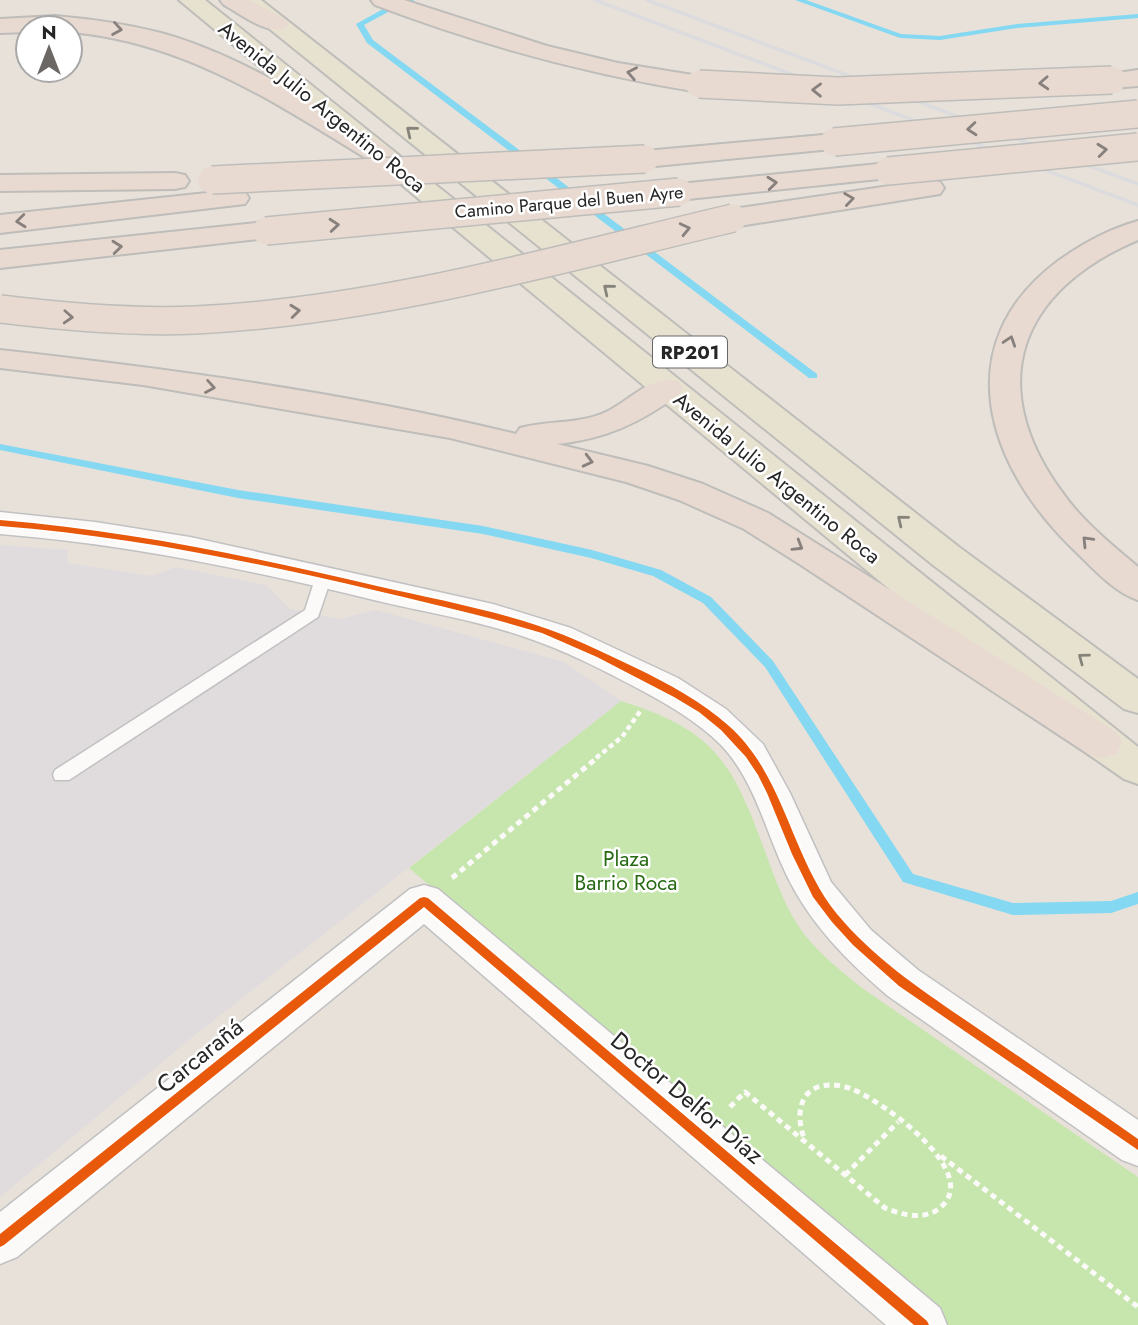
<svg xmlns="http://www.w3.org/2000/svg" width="1138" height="1325" font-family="Jost,sans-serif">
	<rect width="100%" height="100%" fill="#e7e1da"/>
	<!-- industrial -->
	<polygon fill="#e0dcde" points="0,545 68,550 67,563 152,576 176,567 266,585 290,609 339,619 376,610 564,662 621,701 195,1035 0,1197"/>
	<!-- green -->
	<path fill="#c7e6ae" d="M621,701C715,730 732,762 765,851C774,876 783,901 797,924C814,950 839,969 862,988L1138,1177V1325H949L409,868Z"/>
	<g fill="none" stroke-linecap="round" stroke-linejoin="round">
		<!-- stream -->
		<g fill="#84d8f2" fill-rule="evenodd">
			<polygon points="406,0 415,0 409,3"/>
			<polygon points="795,0 806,0 901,34 940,36 1017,24 1138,14 1138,18 1017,28 940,40 900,38"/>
			<polygon points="383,9 390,11 364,25 373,40 817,374 817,378 809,378 367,43 356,24"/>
			<polygon points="0,444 238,490 483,526 592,550 661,570 711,597 773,661 913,874 1013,903 1111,901 1138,892 1138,904 1111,913 1013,915 903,882 765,667 703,603 653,576 591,558 483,534 238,498 0,450"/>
		</g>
		<!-- lane casing -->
		<g stroke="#c2c1c2" stroke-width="3">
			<polygon id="lane" points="324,570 332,576 318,617 69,780 55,780 53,775 55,770 305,610 316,576"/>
		</g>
		<!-- street casing -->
		<g stroke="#c2c1c2" stroke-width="3">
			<g id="street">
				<path d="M0,512L95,522L190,537L493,604L571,628L678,678L726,709L763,744L790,793L831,882L871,930L918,970L1138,1120V1166L1122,1160L888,996C846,960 810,924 786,874C765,830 755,781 721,745C697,721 667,704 637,688C601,669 564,650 525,637C476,620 424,612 374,600C251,570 127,544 0,534Z"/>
				<polygon points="424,885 438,889 940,1308 947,1325 886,1325 424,924 17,1257 0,1264 0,1212 410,889"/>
			</g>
		</g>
		<!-- primary casing -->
		<g stroke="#bebdba" stroke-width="4">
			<g id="primary">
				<polygon points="179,0 205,0 1138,747 1138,784 1124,779 1088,754"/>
				<polygon points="234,0 261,0 959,547 1138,679 1138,713 1124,709 933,565"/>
			</g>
		</g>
		<!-- highway casing -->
		<g stroke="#bebdba" stroke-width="4">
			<g id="highway">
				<path d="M220,0H250L285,19L289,24L285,29C265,34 241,14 224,5Z"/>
				<path d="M371,0H404L547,46L618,63L699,76L708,79L712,84L708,89L699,92C587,74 480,45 375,5Z"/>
				<path d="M55,16C91,19 126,24 161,33C244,56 319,107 392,150L395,156L392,162L382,164L372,162C276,103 185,42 70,32V28H28V32L0,33V19Z"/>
				<polygon points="1138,70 1138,86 1112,88 1103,85 1099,80 1103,75"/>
				<polygon points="834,134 843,136 847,142 843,148 645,167 635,165 631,159 635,153 645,151"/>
				<polygon points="888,163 898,165 902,171 898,177 679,200 669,198 665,192 669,186 679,184"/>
				<polygon points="175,173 185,175 189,181 185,187 175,189 0,191 0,175"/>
				<polygon points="930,180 940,182 944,188 940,194 733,227 723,224 719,218 723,212 733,209"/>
				<polygon points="235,190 245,192 249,198 245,204 0,233 0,215"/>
				<path d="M1138,221V240C1020,290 983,384 1062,492C1082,521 1111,544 1138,567V600C1113,592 1091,566 1072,548C986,464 947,344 1058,261C1082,244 1109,229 1138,221Z"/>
				<polygon points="266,222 276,225 280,231 276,237 0,268 0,250"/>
				<path d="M0,350C172,369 348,393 516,434L520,428C549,420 578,425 606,412C630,401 651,374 678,381L683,388L678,395C640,423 605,439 557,444L648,466L703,484L768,513L1116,732L1122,743L1116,754L1102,758L1088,754L801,565L744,529L679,500L626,482L450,438L143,385L0,368Z"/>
			</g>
		</g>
		<!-- path-far1 -->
		<polyline stroke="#fbfaf9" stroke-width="4.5" stroke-dasharray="5 3.5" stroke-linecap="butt" points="596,758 622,737 641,710"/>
		<!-- path -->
		<g stroke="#fbfaf9" stroke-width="5" stroke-dasharray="6 4.5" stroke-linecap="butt">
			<polyline points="452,878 598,757"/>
			<path d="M730,1107L745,1092L885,1208C903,1215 925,1221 941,1207C982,1171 880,1100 852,1089C809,1074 790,1102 805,1141"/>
			<polyline points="941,1156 1138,1307"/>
			<polyline points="845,1175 898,1122"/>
		</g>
		<!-- lane -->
		<use href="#lane" fill="#fbfaf9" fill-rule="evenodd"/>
		<!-- street -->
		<use href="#street" fill="#fbfaf9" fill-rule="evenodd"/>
		<!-- primary -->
		<use href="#primary" fill="#e7e1cf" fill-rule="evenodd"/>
		<!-- highway -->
		<use href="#highway" fill="#e8dad1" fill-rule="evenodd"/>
		<!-- rail -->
		<g stroke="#dcdbdd" stroke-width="3.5">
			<polyline points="595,0 1138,205"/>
			<polyline points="647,0 1138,184"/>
		</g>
		<!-- highway-bridge casing -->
		<g stroke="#bebdba" stroke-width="30" stroke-linecap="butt">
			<g id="highway-bridge">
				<polyline points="699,84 838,91 1112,80"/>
				<polyline points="834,142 1138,114"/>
				<polyline points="888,171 1138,147"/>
				<polyline points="212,180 645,159"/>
				<polyline points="266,231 679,192"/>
				<path d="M0,309C65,317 131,323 196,320C379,311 556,260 733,218"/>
			</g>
		</g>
		<!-- highway-bridge -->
		<use href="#highway-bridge" stroke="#e8dad1" stroke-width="27"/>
		<!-- cycleway casing -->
		<g stroke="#fff" stroke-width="4">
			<g id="cycleway">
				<path d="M0,520C130,531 250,556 377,586C430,598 484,608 536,625C571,636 604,653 636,668C669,684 702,702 729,726C785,776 791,857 837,914C877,962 929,995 980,1030C1033,1066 1085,1102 1138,1139V1150L899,986L853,945L832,922L813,897L792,854L767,793L758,775L746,757L721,730L699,712L674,697L597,657L542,633L493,619C330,579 167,539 0,526Z"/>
				<polygon points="424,897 428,898 927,1321 929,1325 914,1325 424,907 4,1245 0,1247 0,1234 420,898"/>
			</g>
		</g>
		<!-- cycleway -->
		<use href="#cycleway" fill="#e8590c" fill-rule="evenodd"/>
	</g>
	<!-- one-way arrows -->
	<defs><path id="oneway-chevron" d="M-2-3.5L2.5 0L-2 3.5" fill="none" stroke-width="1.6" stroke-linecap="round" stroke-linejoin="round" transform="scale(1.75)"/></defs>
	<g stroke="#87807c">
		<use href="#oneway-chevron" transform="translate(117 29) rotate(9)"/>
		<use href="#oneway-chevron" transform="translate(632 73) rotate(-169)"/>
		<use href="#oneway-chevron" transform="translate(1044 83) rotate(177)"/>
		<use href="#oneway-chevron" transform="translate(817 90) rotate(-179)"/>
		<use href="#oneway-chevron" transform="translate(972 129) rotate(175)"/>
		<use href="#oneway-chevron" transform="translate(1102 150) rotate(-6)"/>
		<use href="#oneway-chevron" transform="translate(772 183) rotate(-6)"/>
		<use href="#oneway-chevron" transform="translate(849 199) rotate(-8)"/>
		<use href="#oneway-chevron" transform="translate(21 221) rotate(174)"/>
		<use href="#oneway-chevron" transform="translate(334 225) rotate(-5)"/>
		<use href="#oneway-chevron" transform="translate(685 229) rotate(-13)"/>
		<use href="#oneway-chevron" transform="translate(117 247) rotate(-6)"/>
		<use href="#oneway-chevron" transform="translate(295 311) rotate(-6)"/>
		<use href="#oneway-chevron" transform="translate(68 317) rotate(3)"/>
		<use href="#oneway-chevron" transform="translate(1010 341) rotate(-72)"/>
		<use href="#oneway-chevron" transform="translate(210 387) rotate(10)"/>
		<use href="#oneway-chevron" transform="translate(588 461) rotate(14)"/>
		<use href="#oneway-chevron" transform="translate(1087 541) rotate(-134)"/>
		<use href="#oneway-chevron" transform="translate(798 546) rotate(31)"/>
	</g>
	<g stroke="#86847a">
		<use href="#oneway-chevron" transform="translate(411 131) rotate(-141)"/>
		<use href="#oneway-chevron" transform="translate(608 289) rotate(-141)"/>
		<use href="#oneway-chevron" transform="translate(902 520) rotate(-141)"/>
		<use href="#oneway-chevron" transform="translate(1083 658) rotate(-143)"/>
	</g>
	<g text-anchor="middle" stroke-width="5" stroke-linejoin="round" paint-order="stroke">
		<!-- far-street labels -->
		<g font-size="18" fill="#262626" stroke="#fff">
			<text transform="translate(569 202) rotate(-5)" y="6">Camino Parque del Buen Ayre</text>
		</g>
		<!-- shield labels -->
		<rect fill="#fff" stroke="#676767" stroke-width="2" x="653" y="336.5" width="74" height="31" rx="5"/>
		<g font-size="19" font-weight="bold" fill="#262626">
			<text x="690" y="359">RP201</text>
		</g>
		<!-- street labels -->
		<g font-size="21" fill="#262626" stroke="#fff">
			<text transform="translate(322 107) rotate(39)" y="7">Avenida Julio Argentino Roca</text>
			<text transform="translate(777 478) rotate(39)" y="7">Avenida Julio Argentino Roca</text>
		</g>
		<!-- park labels -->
		<g font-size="21" fill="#256911" stroke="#fff">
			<text x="626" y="866">Plaza<tspan x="626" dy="24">Barrio Roca</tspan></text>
		</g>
		<!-- near-street labels -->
		<g font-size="24" fill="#262626" stroke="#fff">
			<text transform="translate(200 1056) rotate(-39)" y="8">Carcarañá</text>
			<text transform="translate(687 1098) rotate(40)" y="8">Doctor Delfor Díaz</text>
		</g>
	</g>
	<!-- north arrow -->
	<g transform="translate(49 49)"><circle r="33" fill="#ffffff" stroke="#a8a8a8" stroke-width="2"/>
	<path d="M0-5L12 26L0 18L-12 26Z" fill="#6a6765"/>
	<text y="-10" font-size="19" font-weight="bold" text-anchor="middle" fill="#262626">N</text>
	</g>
</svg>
